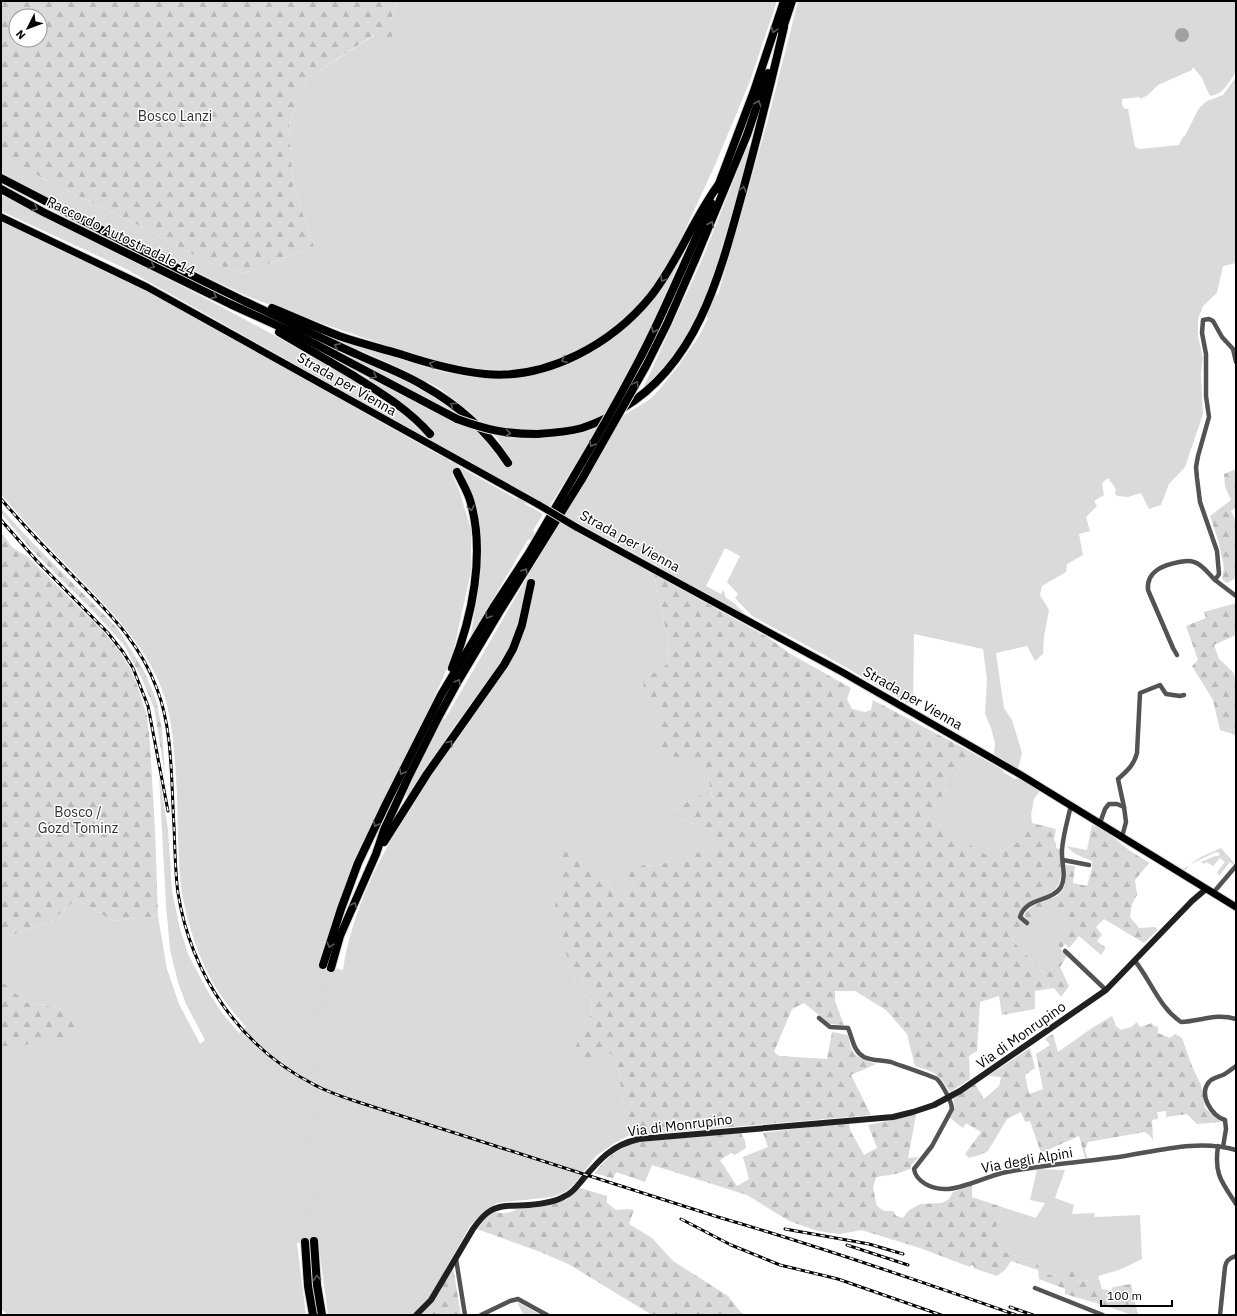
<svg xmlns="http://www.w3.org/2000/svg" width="1237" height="1316" font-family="'IBM Plex Sans',sans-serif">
	<defs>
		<pattern id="forest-firs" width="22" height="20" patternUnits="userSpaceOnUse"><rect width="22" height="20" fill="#dadada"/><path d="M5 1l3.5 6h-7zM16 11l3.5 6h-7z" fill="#b9b9b9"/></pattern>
	</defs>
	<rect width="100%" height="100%" fill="#fff"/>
	<!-- green -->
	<g fill="#dadada" fill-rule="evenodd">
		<path d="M397,1H777L750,81L715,165L679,243L686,247L644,342L604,418L538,438C560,437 578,436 599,426L549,507L126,269L1,211V195C101,246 202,294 300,350C344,375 391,399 426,437L433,431L411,410L394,397L353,370L455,423L458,417L232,301V299C270,317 308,335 346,352C406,381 465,405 502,463H508L512,460L496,437L469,411L439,388L396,366L296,322L412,363L443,372L470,377L471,368L445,364L414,355L286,311L247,296L209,278L36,191L1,172V153L42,178L136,224L207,262L244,273L314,246L293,186L289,124L306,79L375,35L390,23Z"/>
		<path d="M798,1H1236V72C1228,83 1225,93 1211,96L1209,94L1202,78L1193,67L1192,70L1158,85L1148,95L1140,99V97L1122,99V105L1125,109H1128L1135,147L1140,149L1179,145L1183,137L1185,136L1199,108L1207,101L1223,95L1236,77V263L1223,266L1217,293L1203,306L1198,319V336L1203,358L1201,373L1203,414L1185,467L1169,484L1161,505L1149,509L1141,493L1128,497L1117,496L1115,493L1116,489L1108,478L1102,483L1104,495L1094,501L1097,506L1086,517L1090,531L1079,534L1083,555L1067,564L1066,572L1042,586L1040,595L1049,610L1044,637L1043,654L1035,661L1027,646L996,653L1004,708L1012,720L1022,753L1018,769L994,754L995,743L991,728L985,714L987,679L983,649L914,634L913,706L826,656L752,616L735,598L738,594L727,582L740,556L725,548L706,586L721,594L723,590L725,594V597L734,603L746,615L745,617L658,566L563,515L624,415L649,400L659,390L679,365L699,336L708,318L700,313L693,327L672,359L640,395L701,262L748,145L751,147L731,217L708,292L718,295L767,123Z"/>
		<path d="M1,220L120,276L179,308L543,514L470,638C481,581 493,522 460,470L452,474L459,490L471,529V571L454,649L444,676L428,710L445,719L559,522L654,574L668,641L669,663L643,680L670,713L663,755L704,760L713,800H696L674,805L679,818L715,832V848L656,866L644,865L627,872L633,886L627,903L620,900L606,879L569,960L575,981L590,992L592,1013L580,1029L610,1053L617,1061L625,1115L635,1121L646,1131L628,1136L613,1144L596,1156L577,1181L567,1191L552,1197L497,1203L485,1211L470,1226L429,1299L411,1315H328L318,1240L297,1243L306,1315H8L1,1309V1046H19L76,1012L26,1002L1,981V939L52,921L76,899L113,921L158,916L167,969L179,1004L200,1044L205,1040L186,1004L178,982L170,950L166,905L159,775L168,829L172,891L180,929L189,956L207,990L222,1013L239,1033L246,1027C234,1013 222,999 213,983C197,954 186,920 181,887C178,858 178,825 177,795C175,763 174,729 165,698C150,651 116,616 82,581C55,553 26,525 1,494ZM535,584L527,621L513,657L500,678L430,777L424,774L453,728L496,670L506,654ZM390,788L401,792L415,803C382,849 351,913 343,970L322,965C334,902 362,845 390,788Z"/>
		<polygon points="971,752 1003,770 1003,772 1015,779 1018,778 1040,791 1034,799 1032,811 1031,812 1032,823 1021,840 1002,851 1000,849 905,1011 942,828 928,817"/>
		<polygon points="1221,848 1235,864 1234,865 1230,862 1219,876 1217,872 1225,862 1220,858 1213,866 1206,862 1204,864 1201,862 1215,856 1218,856 1220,854 1218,852 1214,853 1189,865 1186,870 1183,869 1201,857"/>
		<polygon points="1048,905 1070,926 1053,942 1055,943 1067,956 1045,975 1012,940"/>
		<polygon points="1037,1169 1065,1170 1055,1198 1074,1205 1072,1214 1094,1213 1095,1217 1140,1215 1142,1259 1119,1270 1098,1276 1099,1279 1075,1282 1061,1276 1048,1275 1043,1273 1034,1261 1030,1262 1024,1260 1024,1258 1000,1251 994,1234 1002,1207 1036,1218 1045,1203 1030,1200"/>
	</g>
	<!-- forest -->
	<g fill="url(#forest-firs)" fill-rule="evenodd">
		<path d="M1,1H397L390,23L393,40L374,35L306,79L289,124L293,186L314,246L244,273L207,262L136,224L42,178L1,153ZM16,16H40V40H16Z"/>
		<polygon points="1236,469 1236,508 1231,511 1236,521 1236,578 1227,583 1222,579 1224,568 1219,543 1210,516 1231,500 1225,487 1224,474"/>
		<polygon points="1,508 28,538 118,629 143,669 156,699 162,729 165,775 154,708 142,679 124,645 96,614 31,549 1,513"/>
		<polygon points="1,532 13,548 28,557 102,630 120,652 131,670 137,685 147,716 150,744 155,829 158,916 113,921 76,899 52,921 1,939"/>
		<path d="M654,574L769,638L789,653L851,688L847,699L852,709L865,712L871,710L873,700L971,752L928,817L942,828L993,859L999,849L1002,851L1021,840L1032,823L1056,829L1054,840L1056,843V848L1060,849C1060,859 1063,871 1060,880C1056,900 1024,894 1019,918L1026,925L1029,923L1024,915C1043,890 1069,911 1066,865L1075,866L1073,883L1087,886L1092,869V861L1075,854L1066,846L1087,850L1092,825C1104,828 1110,834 1119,842C1128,850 1139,856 1149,863L1135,880L1137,895L1132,904L1130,917L1139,928L1155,927L1158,930L1144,943L1104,919L1096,927L1102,935L1097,941L1106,948L1101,955L1079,936L1069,948L1065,944L1061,949L1055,943L1052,942L1069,926L1048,906L1012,940L1045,975L1067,956L1060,967L1069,986L1061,997L1054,988L1035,991V1009L1002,1015L999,996L980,1002L977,1051L969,1056L970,1079L950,1092C938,1073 936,1073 915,1066L907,1034L886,1010L855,991H835V1001L844,1025L830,1024L804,1003L792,1009L774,1052L779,1056L827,1059L832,1032L848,1035C852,1057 856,1057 876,1064L851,1075L871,1115L628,1136L645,1131L635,1121L625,1116L617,1061L610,1053L592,1061L575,1052L580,1029L592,1013L590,992L575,981L554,915L562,849L606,879L620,900L627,903L633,886L626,872L644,865L656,866L715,847V832L679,818L674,805L696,800L706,790L713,799L704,761L663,755L659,720L669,713L644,693L643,680L669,663L668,641Z"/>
		<polygon points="1236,603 1236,635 1214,645 1219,659 1233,672 1236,679 1236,736 1230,733 1220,730 1213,700 1192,666 1198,660 1186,626 1206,618 1204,612"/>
		<polygon points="1,981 26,1002 77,1012 73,1036 19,1046 1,1046"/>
		<polygon points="1112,1016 1116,1026 1121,1030 1131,1027 1137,1022 1140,1027 1152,1023 1154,1026 1158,1027 1158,1033 1170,1038 1175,1034 1182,1038 1192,1066 1201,1085 1205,1108 1221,1122 1197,1124 1187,1114 1166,1117 1166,1111 1157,1112 1158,1119 1152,1120 1153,1140 1149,1135 1145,1132 1088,1142 1085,1149 1087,1158 1085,1158 1079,1136 1041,1153 1030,1121 1025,1122 1021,1112 1007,1119 988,1151 980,1155 969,1158 965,1154 981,1132 966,1123 963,1128 950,1118 955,1107 953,1099 975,1084 984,1099 999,1086 1001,1077 988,1076 1030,1048 1035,1068 1025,1075 1029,1094 1043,1089 1036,1054 1050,1045 1045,1039 1053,1034 1058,1052 1092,1028"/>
		<path d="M916,1115L908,1158L919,1157L912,1164L910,1169L896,1174L876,1177L873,1188L877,1206L884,1211H893L896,1216L903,1218L908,1211L920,1204L942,1203L949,1199L953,1192L972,1185V1197L1002,1207L994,1234L1004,1237L1000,1251L1025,1258L1024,1260L1030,1262L1034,1261C1046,1274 1043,1275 1061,1276L1062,1268H1073L1076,1282L1099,1279L1102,1289L1111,1291L1113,1287L1131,1284L1138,1315H1132L1106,1306L1065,1294V1289L1039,1279L1038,1270L1011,1261L1005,1270L997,1276L973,1268L974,1266L971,1265L970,1267L920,1248L861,1230L840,1234L818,1231L789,1221L747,1195L652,1165L645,1182L616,1172L613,1179L595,1173C606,1157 619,1148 637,1142L741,1133L745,1141L746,1148L735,1155L731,1153L720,1160L737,1186L749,1179L743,1157L768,1147L763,1133L822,1125L849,1124L850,1130L864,1155L877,1148L868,1125Z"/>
		<path d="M580,1188L607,1196V1203L616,1210L628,1209L634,1210L629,1224L652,1238L673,1261L728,1296L743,1315H652L570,1265L543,1253L477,1229L485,1219L493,1212C500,1213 510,1215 516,1209L533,1208L566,1200Z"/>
		<polygon points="453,1267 461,1315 419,1315"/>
		<polygon points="517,1302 541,1315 524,1315"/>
	</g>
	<!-- water -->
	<circle fill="#a1a1a1" cx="1182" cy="35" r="7"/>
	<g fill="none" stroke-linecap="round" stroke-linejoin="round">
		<!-- highway-tunnel -->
		<g stroke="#d9d9d9" stroke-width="8" stroke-dasharray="8 4" stroke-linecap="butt">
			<polyline points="430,434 457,472"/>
			<polyline points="508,463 528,517 532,551 531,583"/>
			<polyline points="314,1241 313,1182 316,1075 328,1003 331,968"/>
			<polyline points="305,1242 304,1184 307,1080 323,965"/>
		</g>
		<!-- primary casing -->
		<g stroke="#dbdbdb" stroke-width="9">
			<g id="primary">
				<polyline points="1,217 147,287 539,505"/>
				<polyline points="576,527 842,672 1021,775 1236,907"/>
			</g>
		</g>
		<!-- highway casing -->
		<g stroke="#dbdbdb" stroke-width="10">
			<g id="highway">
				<polyline points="782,31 792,1"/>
				<path d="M1,178C81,220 162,261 244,301C281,318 318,337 356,354C379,365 403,373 424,386C458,405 487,431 508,463"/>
				<polyline points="1,189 43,212 230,304 298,335 457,419"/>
				<polyline points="717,189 754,91 784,1"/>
				<polyline points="688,256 711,203"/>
				<polyline points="695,260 747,135 768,73"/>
				<path d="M272,308C294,317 316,327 339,336C359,343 380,348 400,354C427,363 456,371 485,374C548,380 613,343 651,296C678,262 693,219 719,184"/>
				<path d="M279,332C304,347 329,361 354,376C381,393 408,409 430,434"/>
				<path d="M537,434C553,433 567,432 582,428C597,423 610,417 623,408C698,363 720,274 742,194C757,139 771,83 784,27"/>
				<path d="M452,668C472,618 486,553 470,500C467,490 461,481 457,472"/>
				<polyline points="384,842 427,774 504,665 513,649 522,625 531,583"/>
				<polyline points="323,965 341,909 358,863 386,804 441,695 493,608 529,553 574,476"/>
				<polyline points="331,968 340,936 376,854 384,830 408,778 439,716 457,683 500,611 582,479"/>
				<polyline points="314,1241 317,1285 322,1315"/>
				<polyline points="305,1242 308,1286 313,1315"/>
			</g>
		</g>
		<!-- street -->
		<g stroke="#535353" stroke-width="4.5">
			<polyline points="1236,362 1233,349 1222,337 1213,321 1209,319 1203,320 1202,333 1206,354 1206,396 1209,417 1198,456 1196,467 1197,478 1200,502 1217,551 1219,574 1215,580 1236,596"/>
			<path d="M1177,655L1173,648L1148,590C1146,571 1164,565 1179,562C1185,561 1189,560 1194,562C1202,564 1209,574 1215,580"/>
			<path d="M1124,807L1118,779C1127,771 1134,765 1137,753L1140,693L1160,685L1166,694L1180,696L1184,695"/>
			<polyline points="1100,823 1105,809 1109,804 1117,804 1124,807 1126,822 1122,837"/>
			<polyline points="1063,860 1089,865"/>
			<polyline points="1213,893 1236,866"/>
			<path d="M1027,923L1020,917C1026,897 1052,902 1061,887C1067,875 1061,862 1062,850C1063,835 1068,819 1071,805"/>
			<polyline points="1065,951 1106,990"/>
			<path d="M1135,961C1151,981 1159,1007 1181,1022C1202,1021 1215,1013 1236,1019"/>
			<path d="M819,1018L830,1027L848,1028C853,1039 853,1051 864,1057C872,1061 882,1060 891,1062C896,1064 935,1077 937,1079C942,1084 952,1102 952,1109L932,1146L914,1169C916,1182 932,1189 944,1189C959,1190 986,1177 1002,1173C1040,1165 1081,1162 1119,1157C1158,1151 1198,1139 1236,1150"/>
			<path d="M1218,1146C1214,1174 1221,1181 1236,1204"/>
			<path d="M1223,1147L1226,1129L1225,1120C1212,1116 1198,1095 1209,1082C1212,1078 1218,1077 1223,1075C1227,1073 1232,1069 1236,1066"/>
			<polyline points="456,1259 465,1315"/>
			<polyline points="1035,1288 1103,1315"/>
			<polyline points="481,1315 510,1301 518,1299 547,1315"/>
			<path d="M1220,1315L1225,1267C1226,1261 1229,1258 1236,1256"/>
		</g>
		<!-- secondary -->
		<path stroke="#202020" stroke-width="6" d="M416,1315L431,1300L473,1229C478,1222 483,1215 490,1211C501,1204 517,1206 529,1205C541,1204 556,1202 565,1196C573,1193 578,1185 583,1179C600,1159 612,1145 639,1139L893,1117L913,1112L934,1105L960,1091L1106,990L1192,901L1206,889"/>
		<!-- primary -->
		<use href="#primary" stroke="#000" stroke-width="7"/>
		<!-- highway -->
		<use href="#highway" stroke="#000" stroke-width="8"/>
		<!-- rail casing -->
		<g stroke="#000" stroke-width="3">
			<g id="rail">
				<path d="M1,499C24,526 48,551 73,576C107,611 140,642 157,689C173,730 171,781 174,826C175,848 175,871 178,893C191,974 239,1046 313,1084C327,1092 343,1097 358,1102L718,1217C818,1246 917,1280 1016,1315"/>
				<polyline points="1,520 37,561 108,633 123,652 133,668 148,706 168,811"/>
				<polyline points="681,1219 731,1245 780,1265 838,1279 941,1315"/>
				<polyline points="785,1229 869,1244 903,1254"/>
				<polyline points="847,1245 908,1265"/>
				<polyline points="1010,1307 1033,1315"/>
			</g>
		</g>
		<!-- rail -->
		<use href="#rail" stroke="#fff" stroke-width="1.5" stroke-dasharray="4.5" stroke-linecap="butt"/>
		<!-- primary-bridge casing -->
		<g stroke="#dbdbdb" stroke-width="9" stroke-linecap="butt">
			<polyline id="primary-bridge" points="539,505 576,527"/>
		</g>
		<!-- highway-bridge casing -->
		<g stroke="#dbdbdb" stroke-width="10" stroke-linecap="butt">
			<g id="highway-bridge">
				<path d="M457,419C487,430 506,434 537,434"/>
				<path d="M574,476C596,439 617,402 637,364C656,329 671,293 688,256"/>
				<polyline points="582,479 646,366 667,324 695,260"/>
			</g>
		</g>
		<!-- primary-bridge -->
		<use href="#primary-bridge" stroke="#000" stroke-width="7"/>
		<!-- highway-bridge -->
		<use href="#highway-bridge" stroke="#000" stroke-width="8"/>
	</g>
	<!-- one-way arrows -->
	<defs><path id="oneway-chevron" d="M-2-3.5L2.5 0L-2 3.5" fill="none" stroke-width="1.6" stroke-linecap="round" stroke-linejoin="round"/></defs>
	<g stroke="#595959">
		<use href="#oneway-chevron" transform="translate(774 30) rotate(108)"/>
		<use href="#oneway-chevron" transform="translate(758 103) rotate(-71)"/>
		<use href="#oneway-chevron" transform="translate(743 189) rotate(-75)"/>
		<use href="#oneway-chevron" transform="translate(35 208) rotate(28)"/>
		<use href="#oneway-chevron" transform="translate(711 224) rotate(-67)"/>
		<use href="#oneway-chevron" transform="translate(152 266) rotate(26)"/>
		<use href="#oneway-chevron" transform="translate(663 279) rotate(122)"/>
		<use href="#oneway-chevron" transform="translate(214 296) rotate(26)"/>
		<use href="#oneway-chevron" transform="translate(654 330) rotate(116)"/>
		<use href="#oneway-chevron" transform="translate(337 346) rotate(-154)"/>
		<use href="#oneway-chevron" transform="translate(564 360) rotate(156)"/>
		<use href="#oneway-chevron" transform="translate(432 364) rotate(-165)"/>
		<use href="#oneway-chevron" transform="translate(374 376) rotate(28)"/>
		<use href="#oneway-chevron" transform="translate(636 384) rotate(-62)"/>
		<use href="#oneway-chevron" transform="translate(453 405) rotate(-142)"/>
		<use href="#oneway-chevron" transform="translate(508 433) rotate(6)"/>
		<use href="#oneway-chevron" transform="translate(592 444) rotate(120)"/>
		<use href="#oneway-chevron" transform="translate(471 508) rotate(78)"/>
		<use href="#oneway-chevron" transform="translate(525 571) rotate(-58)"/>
		<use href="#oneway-chevron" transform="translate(488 616) rotate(121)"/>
		<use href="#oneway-chevron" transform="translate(458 682) rotate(-60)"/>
		<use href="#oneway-chevron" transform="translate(450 743) rotate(-55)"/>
		<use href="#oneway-chevron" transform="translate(402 772) rotate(117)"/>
		<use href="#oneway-chevron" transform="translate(376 824) rotate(116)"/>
		<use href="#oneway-chevron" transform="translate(354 905) rotate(-66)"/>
		<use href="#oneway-chevron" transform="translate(330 945) rotate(107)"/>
		<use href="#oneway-chevron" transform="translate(317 1278) rotate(-95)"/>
	</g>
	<g text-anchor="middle" stroke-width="3" stroke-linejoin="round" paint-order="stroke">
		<!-- park labels -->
		<g font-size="14" fill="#313131" stroke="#fff">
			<text x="175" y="121">Bosco Lanzi</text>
			<text x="78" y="817">Bosco /<tspan x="78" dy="16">Gozd Tominz</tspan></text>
		</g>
		<!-- street labels -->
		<g font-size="14" fill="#000" stroke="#fff">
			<text transform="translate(121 236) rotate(26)" y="5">Raccordo Autostradale 14</text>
			<text transform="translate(347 384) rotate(30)" y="5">Strada per Vienna</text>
			<text transform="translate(630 541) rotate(29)" y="5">Strada per Vienna</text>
			<text transform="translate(913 698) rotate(30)" y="5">Strada per Vienna</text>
			<text transform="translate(1021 1035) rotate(-35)" y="5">Via di Monrupino</text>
			<text transform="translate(680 1125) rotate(-7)" y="5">Via di Monrupino</text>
			<text transform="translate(1027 1160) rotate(-10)" y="5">Via degli Alpini</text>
		</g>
	</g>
	<!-- border -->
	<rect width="1237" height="1316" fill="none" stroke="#000000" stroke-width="4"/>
	<!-- north arrow -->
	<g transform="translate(28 28) rotate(228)"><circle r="19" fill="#ffffff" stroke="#999999"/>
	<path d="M0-3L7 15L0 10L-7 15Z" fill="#000000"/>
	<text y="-6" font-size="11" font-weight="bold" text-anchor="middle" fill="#000000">N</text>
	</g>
	<!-- scale -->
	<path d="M1101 1300v6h71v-6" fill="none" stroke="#000000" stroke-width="2"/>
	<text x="1107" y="1300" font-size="12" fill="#000000" stroke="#ffffff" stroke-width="3" paint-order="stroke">100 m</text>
</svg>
